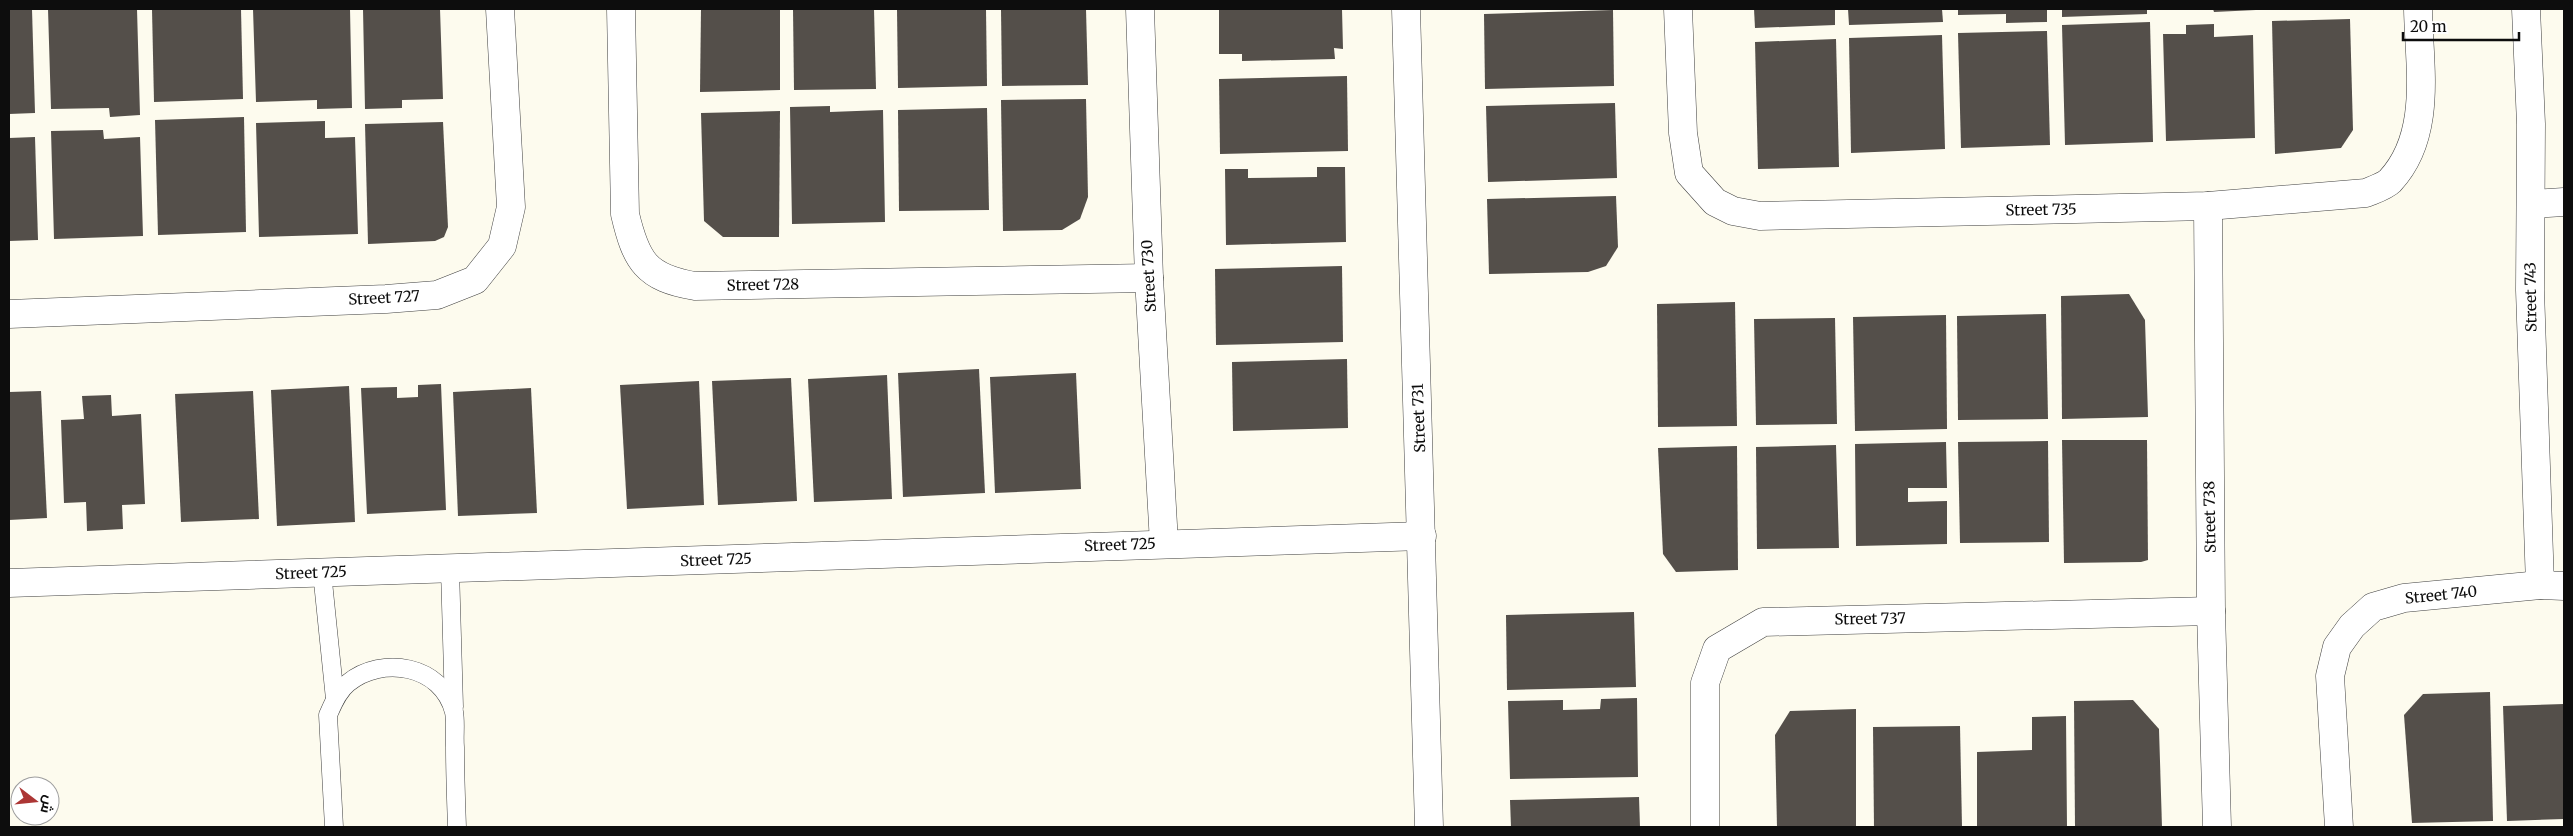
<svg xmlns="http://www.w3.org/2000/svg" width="2573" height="836" font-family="Merriweather,Cairo,serif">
	<rect width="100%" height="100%" fill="#fdfbee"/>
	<!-- building -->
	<g fill="#544f4a">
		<polygon points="9,9 32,9 35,113 9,114"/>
		<polygon points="48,9 137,9 140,115 110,117 109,108 51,109"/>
		<polygon points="152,9 241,9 243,99 154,102"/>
		<polygon points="253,9 350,9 352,108 317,109 317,100 256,102"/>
		<polygon points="363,9 440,9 443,99 402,100 402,108 365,109"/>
		<polygon points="701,9 780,9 780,90 700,92"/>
		<polygon points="793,9 874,9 876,89 794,90"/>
		<polygon points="897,9 986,9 987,86 898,88"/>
		<polygon points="1001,9 1086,9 1088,85 1002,86"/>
		<polygon points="1219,9 1342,9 1343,49 1334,48 1335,59 1242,61 1242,54 1219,54"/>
		<polygon points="1754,9 1835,9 1835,25 1755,28"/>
		<polygon points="1848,9 1942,9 1943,22 1849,25"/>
		<polygon points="1958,9 2047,9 2047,22 2006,23 2006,14 1958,15"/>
		<polygon points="2062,9 2147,9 2147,14 2062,17"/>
		<polygon points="2213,9 2255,9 2256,10 2214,12"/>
		<polygon points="1613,10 1614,86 1485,89 1484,14"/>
		<polygon points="2350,19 2353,130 2341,148 2275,154 2272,21"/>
		<polygon points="2150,22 2153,142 2065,145 2062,25"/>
		<polygon points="2214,24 2214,37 2253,35 2255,138 2166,141 2163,34 2186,34 2186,25"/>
		<polygon points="2047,31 2050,145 1961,148 1958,33"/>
		<polygon points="1942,35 1945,149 1851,153 1849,38"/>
		<polygon points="1836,39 1839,167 1758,169 1755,42"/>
		<polygon points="1347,76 1348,151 1220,154 1219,79"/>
		<polygon points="1086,99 1088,197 1080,219 1062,230 1003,231 1001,100"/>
		<polygon points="1615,103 1617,178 1488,182 1486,106"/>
		<polygon points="830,106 830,112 883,110 885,222 792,224 790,107"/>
		<polygon points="987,108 989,210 899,211 898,110"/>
		<polygon points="780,111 779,237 723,237 704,221 701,113"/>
		<polygon points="244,117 246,232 158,235 155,120"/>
		<polygon points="325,121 325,138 355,137 358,234 259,237 256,123"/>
		<polygon points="443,122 448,227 444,237 435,241 368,244 365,124"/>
		<polygon points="103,130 104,139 140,137 143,236 54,239 51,131"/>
		<polygon points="35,137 38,240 9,241 9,138"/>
		<polygon points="1317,167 1345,167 1346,242 1226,245 1225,169 1248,169 1248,178 1317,177"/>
		<polygon points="1616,196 1618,247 1606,266 1588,272 1489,274 1487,199"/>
		<polygon points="1342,266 1343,342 1216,345 1215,269"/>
		<polygon points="2129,294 2145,320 2148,417 2062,419 2061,296"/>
		<polygon points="1735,302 1737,426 1658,427 1657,304"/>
		<polygon points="2046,314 2048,419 1958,420 1957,316"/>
		<polygon points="1946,315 1947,429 1855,431 1853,317"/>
		<polygon points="1835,318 1837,424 1756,425 1754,319"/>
		<polygon points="1347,359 1348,428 1233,431 1232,362"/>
		<polygon points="979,369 985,493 903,497 898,373"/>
		<polygon points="1076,373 1081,489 995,493 990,377"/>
		<polygon points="887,375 892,499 814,502 808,379"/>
		<polygon points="791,378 797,501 718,505 712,381"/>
		<polygon points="699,381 704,505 627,509 620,385"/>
		<polygon points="441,384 446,510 367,514 361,388 397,387 397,398 418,397 418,385"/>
		<polygon points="349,386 355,522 277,526 271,390"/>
		<polygon points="531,388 537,513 458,516 453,392"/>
		<polygon points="41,391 47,518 9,520 9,392"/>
		<polygon points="253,391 259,519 181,522 175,394"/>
		<polygon points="111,395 112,416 141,414 145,504 122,505 123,529 87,531 86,502 64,503 61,420 84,419 82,396"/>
		<polygon points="2062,440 2147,440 2148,560 2141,562 2064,563"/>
		<polygon points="2048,441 2049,542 1960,543 1958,442"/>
		<polygon points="1946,442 1947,488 1908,488 1908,502 1947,501 1947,544 1856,546 1855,444"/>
		<polygon points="1836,445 1839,548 1757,549 1756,447"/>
		<polygon points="1737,446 1738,570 1676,572 1663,554 1658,448"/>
		<polygon points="1634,612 1636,687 1507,690 1506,615"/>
		<polygon points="2490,692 2493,821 2412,823 2404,715 2423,694"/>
		<polygon points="1637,698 1638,777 1510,779 1508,701 1563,700 1563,710 1600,709 1601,699"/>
		<polygon points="2133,700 2159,729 2162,827 2075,827 2074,701"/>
		<polygon points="2564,704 2564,819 2507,821 2503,706"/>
		<polygon points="1856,709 1856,827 1777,827 1775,735 1790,711"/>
		<polygon points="2066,716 2067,827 1977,827 1977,752 2032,750 2032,717"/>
		<polygon points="1960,726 1962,827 1874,827 1873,727"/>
		<polygon points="1639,797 1640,827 1511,827 1510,800"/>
	</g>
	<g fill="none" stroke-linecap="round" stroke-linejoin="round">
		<!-- lane casing -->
		<g stroke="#404040" stroke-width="19">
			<g id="lane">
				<polyline points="450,569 454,707"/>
				<polyline points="322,572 335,699"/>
				<path d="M334,827L328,715C333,704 338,691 348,683C382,655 442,665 454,712C456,722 454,736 455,747C455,773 456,800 457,827"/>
			</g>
		</g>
		<!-- street casing -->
		<g stroke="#404040" stroke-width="29">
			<g id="street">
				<path d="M621,9L625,214C636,261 646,278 695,286L1149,278"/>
				<polyline points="1140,9 1149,278 1164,543"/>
				<polyline points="1406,9 1429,827"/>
				<path d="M1678,9L1683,133L1689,173L1715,202L1733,211L1760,216L2208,206L2366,193C2373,190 2385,186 2390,181C2433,135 2419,66 2418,9"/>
				<polyline points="2526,9 2531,124 2530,290 2540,585"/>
				<polyline points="2531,204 2564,202"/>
				<polyline points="2208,206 2211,611 2217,827"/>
				<polyline points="9,314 386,299 437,295 475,280 502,246 511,207 500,9"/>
				<polyline points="9,583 1422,536"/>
				<polyline points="1705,827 1705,683 1717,649 1763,622 2211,611"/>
				<polyline points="2339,827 2330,676 2337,647 2352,626 2373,607 2404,598 2540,585 2564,586"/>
			</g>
		</g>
		<!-- lane -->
		<use href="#lane" stroke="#fff" stroke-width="18"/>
		<!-- street -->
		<use href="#street" stroke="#fff" stroke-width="28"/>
	</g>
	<g text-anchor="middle" stroke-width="5" stroke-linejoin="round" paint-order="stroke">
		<!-- street labels -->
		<g font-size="15" fill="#0d0d0d" stroke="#fff">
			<text transform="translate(2041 210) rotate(-1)" y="5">Street 735</text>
			<text transform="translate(1149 276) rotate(-93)" y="5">Street 730</text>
			<text transform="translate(763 285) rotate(-1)" y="5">Street 728</text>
			<text transform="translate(2531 297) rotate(-91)" y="5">Street 743</text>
			<text transform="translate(384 298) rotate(-3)" y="5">Street 727</text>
			<text transform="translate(1419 418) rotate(-92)" y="5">Street 731</text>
			<text transform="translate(2210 517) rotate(-91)" y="5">Street 738</text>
			<text transform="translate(1120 545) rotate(-2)" y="5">Street 725</text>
			<text transform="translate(716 560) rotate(-2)" y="5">Street 725</text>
			<text transform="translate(311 573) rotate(-2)" y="5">Street 725</text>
			<text transform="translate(2441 595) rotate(-6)" y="5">Street 740</text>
			<text transform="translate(1870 619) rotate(-1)" y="5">Street 737</text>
		</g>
	</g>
	<!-- border -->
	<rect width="2573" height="836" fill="none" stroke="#0d0d0d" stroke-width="20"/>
	<!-- north arrow -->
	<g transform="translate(35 801) rotate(106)"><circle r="24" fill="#ffffff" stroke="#9e9e9e"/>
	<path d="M0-4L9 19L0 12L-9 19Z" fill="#ac3635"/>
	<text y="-8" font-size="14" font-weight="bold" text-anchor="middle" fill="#0d0d0d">ش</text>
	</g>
	<!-- scale -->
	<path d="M2403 32v8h116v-8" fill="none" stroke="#0d0d0d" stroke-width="2.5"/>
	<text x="2410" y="32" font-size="15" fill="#0d0d0d" stroke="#ffffff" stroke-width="4" paint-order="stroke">20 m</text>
</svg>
